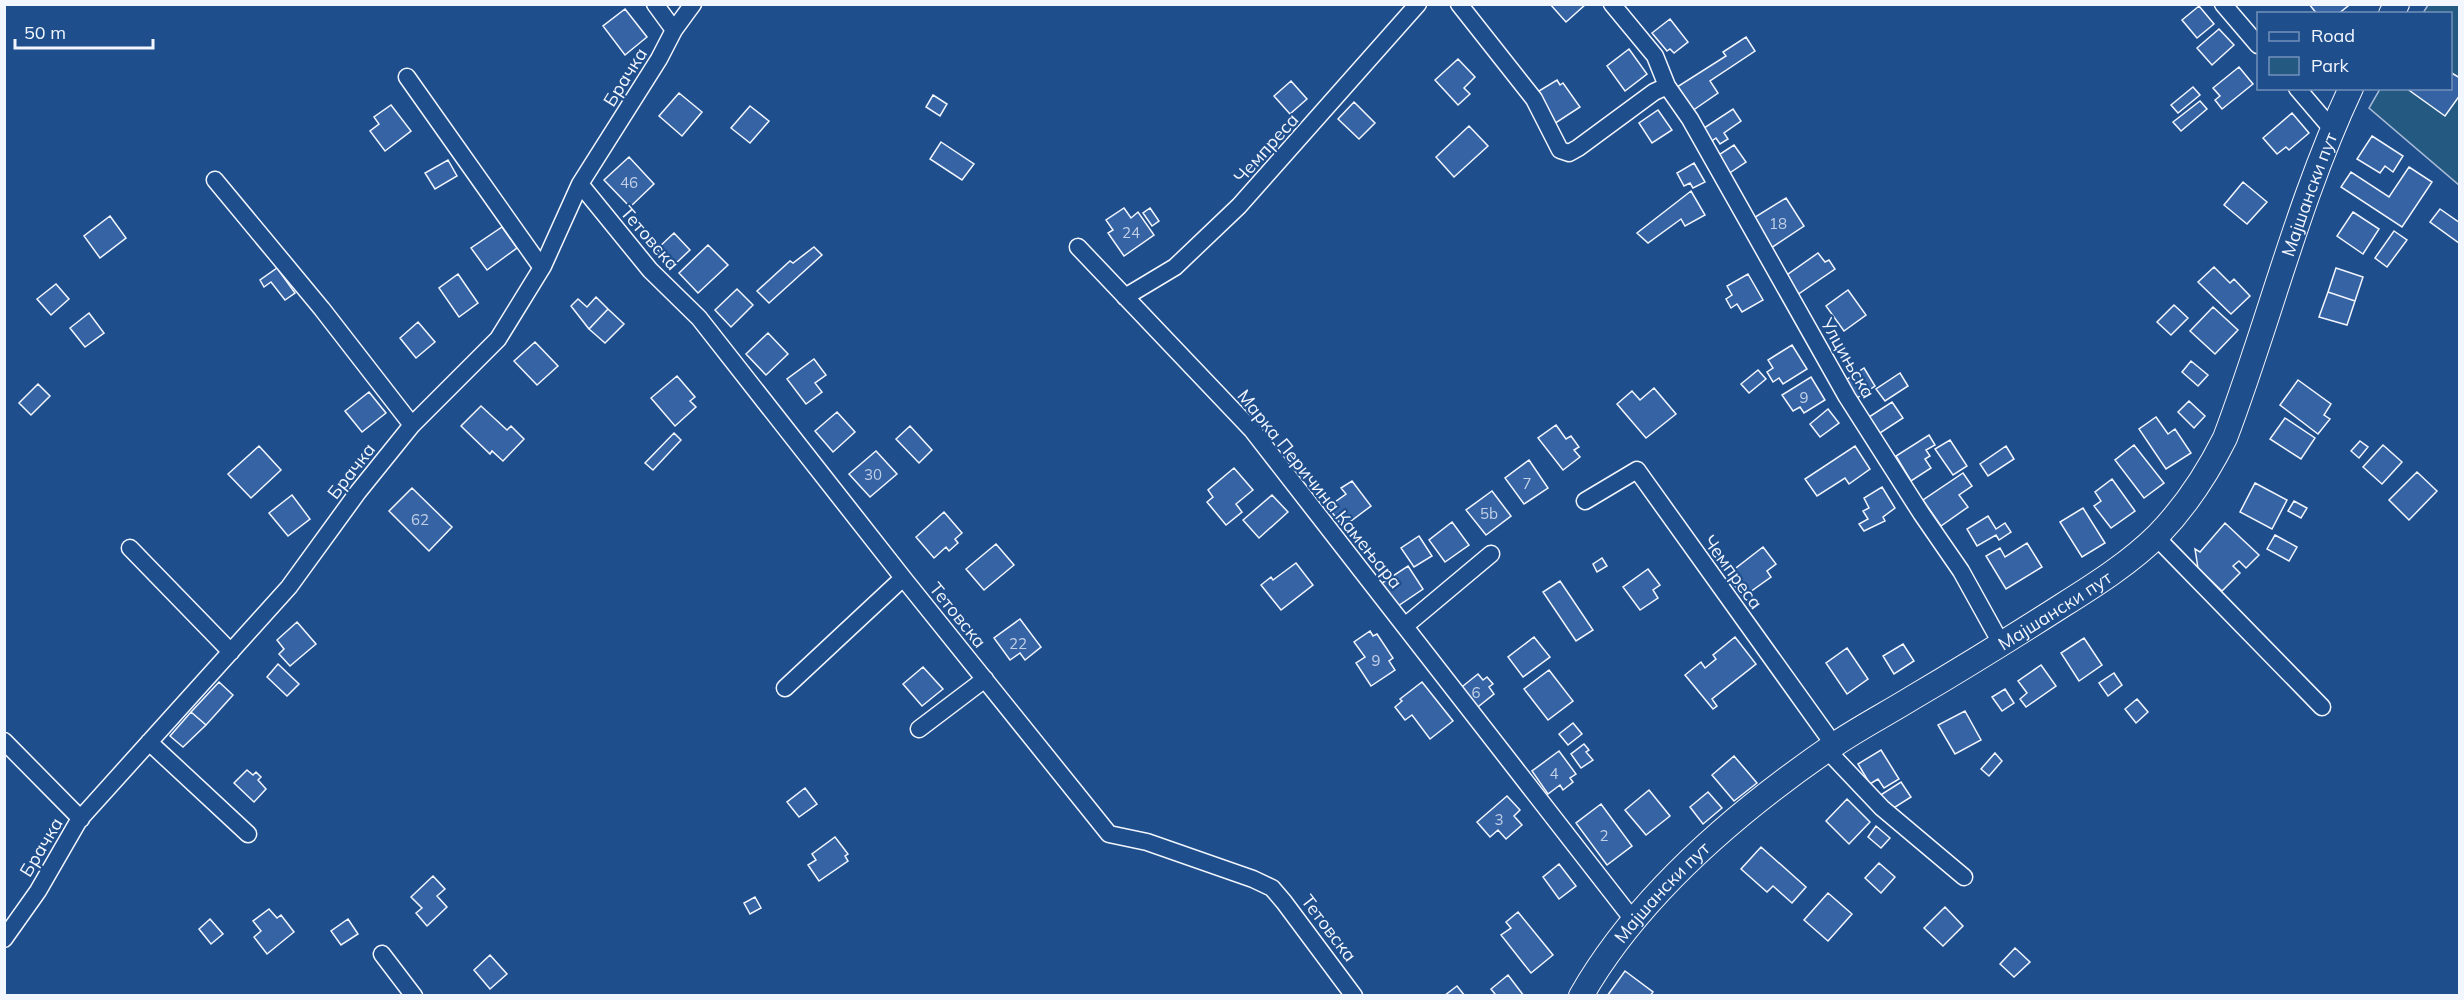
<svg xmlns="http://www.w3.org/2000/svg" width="2464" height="1000" font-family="Mulish,sans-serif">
	<rect width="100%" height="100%" fill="#1f4e8c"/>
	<path fill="#245a82" stroke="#a8bbd7" stroke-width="1.5" d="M2428,5H2459V185L2369,108L2380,89L2450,88V14L2423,13Z"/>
	<path fill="#3563a3" stroke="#f2f6ff" stroke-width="1.5" d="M1550,4H1586L1566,22Z
		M2309,4H2347L2348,6L2338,14H2317Z
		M2199,6L2214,24L2197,38L2182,20Z
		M625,9L647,37L625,55L603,26Z
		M1670,19L1688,42L1674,53L1670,49L1667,51L1652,33Z
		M2219,29L2234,45L2212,65L2197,48Z
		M1746,37L1755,51L1710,81L1718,93L1692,111L1677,87L1726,56L1723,52Z
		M1629,49L1647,74L1625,91L1607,66Z
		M1458,59L1475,77L1464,88L1470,94L1458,105L1435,80Z
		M2239,67L2253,84L2222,109L2215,100L2220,96L2213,88Z
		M2450,72L2460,78V95L2445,116L2406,88H2450Z
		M1557,80L1560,85L1563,83L1580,107L1554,124L1534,94Z
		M1291,81L1307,99L1290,114L1274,96Z
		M2193,87L2200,95L2178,113L2171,105Z
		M679,93L702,112L682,136L659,116Z
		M933,95L947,104L940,116L926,107Z
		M2200,101L2207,109L2181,131L2173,122Z
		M1354,102L1375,123L1359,139L1338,119Z
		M391,105L411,131L385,151L370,131L379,124L374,117Z
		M750,106L769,121L750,143L731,128Z
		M1733,109L1741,121L1724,133L1728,139L1720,144L1716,138L1709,143L1701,130Z
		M1658,110L1672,130L1652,143L1639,123Z
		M2292,113L2309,133L2289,150L2286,147L2277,154L2263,138Z
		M1469,126L1488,146L1454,177L1436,157Z
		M2372,136L2403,156L2393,172L2385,166L2380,173L2357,159Z
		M941,142L974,164L962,180L930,159Z
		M1734,145L1746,162L1725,176L1714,158Z
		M629,157L654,184L630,207L604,180Z
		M448,160L457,176L435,189L425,173Z
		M1694,163L1705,182L1693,188L1690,183L1684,186L1677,173Z
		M2409,167L2432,182L2402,227L2341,187L2351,172L2389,197Z
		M2243,182L2267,202L2247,224L2224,205Z
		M1691,191L1705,215L1685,226L1681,219L1648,243L1637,233Z
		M1786,198L1804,226L1771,248L1752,219Z
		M1124,208L1131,218L1138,212L1154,235L1124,256L1108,233L1113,230L1106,220Z
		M1150,208L1159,221L1152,226L1143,213Z
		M2440,209L2460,223L2459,243L2430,222Z
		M2353,212L2379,229L2363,254L2337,236Z
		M110,216L126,238L100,258L84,236Z
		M502,227L517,248L487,270L471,248Z
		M2394,231L2407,240L2387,267L2375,258Z
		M674,233L690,250L673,266L657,249Z
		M708,245L728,265L698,293L679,273Z
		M814,247L822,255L769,303L757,291L790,261L793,263Z
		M1818,253L1825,262L1829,260L1835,269L1797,295L1784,277Z
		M2214,267L2230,283L2234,279L2250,296L2231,314L2198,282Z
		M277,268L295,293L285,300L271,282L264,287L260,280Z
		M2336,268L2363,277L2355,301L2328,292Z
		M458,274L478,303L459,317L439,288Z
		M1748,274L1763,300L1742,312L1737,304L1731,308L1726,299L1732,295L1727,286Z
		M56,284L69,299L51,315L37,299Z
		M737,289L753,305L731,327L715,310Z
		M1848,290L1866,315L1844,331L1826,306Z
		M2328,292L2355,301L2347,325L2319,317Z
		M596,297L608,309L589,329L571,306L578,299L587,307Z
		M2174,305L2188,318L2171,335L2157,322Z
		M2213,307L2238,330L2215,354L2190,331Z
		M608,309L624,324L605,343L589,329Z
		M89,313L104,333L85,347L70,328Z
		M418,322L435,342L416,358L400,338Z
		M768,333L788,354L766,375L746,354Z
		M535,342L558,366L537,385L514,361Z
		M1792,345L1807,369L1783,384L1779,378L1773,382L1767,372L1773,368L1768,360Z
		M814,359L826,375L815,383L822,392L806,404L787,379Z
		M2191,361L2208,375L2198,386L2182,372Z
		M1864,368L1875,386L1854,400L1843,382Z
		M1758,370L1766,379L1749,393L1741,384Z
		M1900,373L1908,386L1885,401L1876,389Z
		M677,376L695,397L690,401L696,407L675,426L651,398Z
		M1811,377L1825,400L1804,413L1800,407L1793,411L1782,395Z
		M2298,380L2331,404L2324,415L2330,419L2318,434L2280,405Z
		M38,384L50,396L31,415L19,403Z
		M1654,388L1676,414L1646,438L1617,404L1632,391L1640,400Z
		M369,392L386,413L362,432L345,411Z
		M2189,401L2205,416L2194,428L2178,412Z
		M1892,402L1903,418L1880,433L1869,417Z
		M481,406L507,430L511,426L524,439L503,461L492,451L490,454L461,426Z
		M1828,409L1839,423L1820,437L1810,424Z
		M837,412L855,432L833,452L815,431Z
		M2156,417L2168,434L2175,429L2191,453L2166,469L2139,429Z
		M2285,418L2315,438L2301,459L2270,439Z
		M1556,425L1566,439L1571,436L1579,447L1574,450L1580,457L1563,470L1538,438Z
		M910,426L932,450L919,463L896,439Z
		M674,433L681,440L653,470L645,463Z
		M1929,435L1935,445L1926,450L1930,456L1925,459L1931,468L1911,481L1896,456Z
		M1950,440L1967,466L1953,475L1935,449Z
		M2360,441L2368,447L2359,458L2351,451Z
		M2134,445L2164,483L2144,498L2115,460Z
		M2383,445L2402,462L2382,484L2363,467Z
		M259,446L281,470L251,498L228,474Z
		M1855,446L1870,469L1849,484L1845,478L1817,496L1805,479Z
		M2006,446L2014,459L1988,476L1980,464Z
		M876,451L897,474L870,497L849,474Z
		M1529,460L1548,488L1524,504L1505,478Z
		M1234,468L1253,490L1236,504L1242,512L1226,525L1207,502L1213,497L1208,490Z
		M2417,472L2437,491L2409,520L2389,500Z
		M1963,473L1972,486L1959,495L1968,507L1941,526L1923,500Z
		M2112,479L2135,511L2111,528L2094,506L2101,501L2095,492Z
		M1352,481L1371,506L1343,527L1328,507L1346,494L1341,488Z
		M2255,483L2287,500L2272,529L2240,512Z
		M1882,487L1895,508L1883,517L1885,521L1864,531L1859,524L1868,519L1863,511L1869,508L1864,498Z
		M412,488L452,527L429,551L389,511Z
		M1492,491L1511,516L1486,535L1466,510Z
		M292,495L310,519L288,536L269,513Z
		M1272,495L1288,512L1259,538L1243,520Z
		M2294,501L2307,508L2301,518L2288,511Z
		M2083,508L2105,543L2082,557L2060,522Z
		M944,512L962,533L955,539L958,543L949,551L946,547L934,558L916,537Z
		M1988,516L1996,529L2005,523L2011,532L1999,540L1996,535L1977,546L1967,529Z
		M1452,522L1469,545L1445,562L1429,540Z
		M2225,523L2259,555L2246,568L2239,561L2233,566L2240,573L2222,591L2198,568L2195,549L2200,552Z
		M2275,535L2297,547L2289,561L2267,549Z
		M1419,536L1432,556L1414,567L1401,548Z
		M2027,543L2042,567L2006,589L1986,556L2000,548L2005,557Z
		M996,544L1014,565L984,590L966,569Z
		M1763,547L1776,564L1767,571L1771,577L1743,597L1727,575Z
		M1602,558L1607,566L1597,572L1593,564Z
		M1296,563L1313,585L1281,610L1261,585L1271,577L1273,580Z
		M1408,566L1423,589L1395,608L1379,585Z
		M1648,569L1660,585L1653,590L1658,598L1640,610L1623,587Z
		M1560,581L1593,630L1576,641L1543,592Z
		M1020,619L1041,647L1025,660L1020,653L1010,660L994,638Z
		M297,622L316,644L290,666L279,654L284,649L277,640Z
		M1370,631L1373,636L1377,634L1393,658L1389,661L1395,670L1371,686L1356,663L1365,657L1354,642Z
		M1534,637L1550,657L1523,677L1508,657Z
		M1735,637L1756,664L1712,699L1717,706L1713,709L1685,675L1701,662L1705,668L1716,659L1713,655Z
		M2084,638L2102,665L2079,681L2061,653Z
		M1903,644L1914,661L1894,674L1883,656Z
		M1847,648L1868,679L1847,694L1826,663Z
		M278,664L299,684L287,696L267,677Z
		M2041,665L2056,686L2026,707L2020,699L2027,693L2018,681Z
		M923,667L943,689L922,706L903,684Z
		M1549,670L1573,701L1548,720L1524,689Z
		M2114,673L2122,685L2108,696L2099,683Z
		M1478,674L1483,680L1487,677L1493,684L1489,687L1494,694L1474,710L1458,690Z
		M219,682L233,695L206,725L191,712Z
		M1422,682L1453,721L1430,739L1412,715L1405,720L1395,707L1402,701L1400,699Z
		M2005,689L2014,703L2002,711L1992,697Z
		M2137,699L2148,712L2136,723L2125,709Z
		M1965,711L1981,740L1955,754L1938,725Z
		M191,712L206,725L183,747L170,736Z
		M1573,723L1582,734L1568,745L1559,734Z
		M1584,744L1589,750L1586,752L1593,760L1581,768L1571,754Z
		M1881,750L1899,779L1884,788L1878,779L1870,784L1858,764Z
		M1559,751L1576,774L1570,778L1573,782L1563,790L1560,785L1548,794L1532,771Z
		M1995,753L2002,761L1989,776L1981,769Z
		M1734,756L1757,783L1734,801L1712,775Z
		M247,770L253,775L256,772L261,777L258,780L266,789L254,802L234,783Z
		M1901,782L1911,797L1889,811L1879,796Z
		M805,788L817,804L799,817L787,802Z
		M1649,790L1670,816L1646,835L1625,810Z
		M1708,792L1722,808L1703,824L1690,807Z
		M1507,796L1520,810L1514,816L1522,825L1506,839L1498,830L1490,837L1477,822Z
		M1847,799L1870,822L1849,844L1826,821Z
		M1601,804L1632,846L1607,865L1576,823Z
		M1876,826L1890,838L1881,848L1868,837Z
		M835,837L848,854L845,856L848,861L819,881L808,865L816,860L812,854Z
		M1761,847L1806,887L1792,903L1773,886L1767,892L1741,869Z
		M1879,863L1895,877L1881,893L1865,878Z
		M1559,864L1576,886L1559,899L1543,877Z
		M433,876L445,889L437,896L447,907L427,926L416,913L422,908L411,897Z
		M1828,893L1852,914L1828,941L1804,920Z
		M755,897L761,908L750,914L744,903Z
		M1945,907L1963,926L1943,946L1924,928Z
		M269,909L277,918L281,915L294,932L267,954L254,937L261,931L253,921Z
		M1518,912L1553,955L1531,973L1501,935L1511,928L1506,922Z
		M210,919L223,934L211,944L199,929Z
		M348,919L358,934L341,945L331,931Z
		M2015,948L2030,962L2014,977L2000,964Z
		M490,955L507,974L490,989L474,970Z
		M1625,971L1653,992L1650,996H1607Z
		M1508,975L1524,996H1493L1495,994L1491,989Z
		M1457,986L1465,996H1444Z"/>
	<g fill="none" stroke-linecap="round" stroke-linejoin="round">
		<defs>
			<path id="street" d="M655,4L674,30
				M1459,4L1534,99L1560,150L1569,153L1578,148L1654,92L1667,86L1690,119L1847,397L1921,513L1961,571L2002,645
				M1612,4L1655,56L1667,86
				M2223,4L2258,45
				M407,77L542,268
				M2297,88L2332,129
				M215,180L322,309L412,425
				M580,184L650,270L699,318L904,579L1109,834L1147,842L1253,879L1272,888L1284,902L1354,996
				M1078,247L1252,430L1634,921
				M1125,297L1175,267L1239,206L1418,4
				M1585,501L1637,470L1834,745
				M2156,537L2322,707
				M130,548L231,652
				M1405,626L1491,554
				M785,688L903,578
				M919,729L985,679
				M4,741L81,819
				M149,742L248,834
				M1827,750L1882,808L1964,877
				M4,939L38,891L79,820L289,587L358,492L412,425L498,339L543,266L580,184L659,59L674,30L693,4
				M382,954L414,996"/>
			<g id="secondary">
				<path d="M2391,14L2397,4"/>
				<path id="s1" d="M1581,996C1639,894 1739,810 1834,745C1859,728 1886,714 1912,698C1963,668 2013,637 2063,605C2095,585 2131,562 2158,535C2186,506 2207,474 2225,438C2269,322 2298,201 2351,88"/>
			</g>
		</defs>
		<use href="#street" stroke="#f2f6ff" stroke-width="19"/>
		<use href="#secondary" stroke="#f2f6ff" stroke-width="26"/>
		<use href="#street" stroke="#1f4e8c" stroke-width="16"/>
		<use href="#secondary" stroke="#1f4e8c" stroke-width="24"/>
	</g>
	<g text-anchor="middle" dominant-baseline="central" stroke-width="4.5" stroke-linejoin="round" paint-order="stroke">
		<g font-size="15" fill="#c3d1e8">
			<text x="629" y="182">46</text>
			<text x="1778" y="223">18</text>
			<text x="1131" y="232">24</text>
			<text x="1804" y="397">9</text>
			<text x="873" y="474">30</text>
			<text x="1527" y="483">7</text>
			<text x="1489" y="513">5b</text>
			<text x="420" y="519">62</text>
			<text x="1018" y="643">22</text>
			<text x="1376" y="660">9</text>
			<text x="1476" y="692">6</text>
			<text x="1554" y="773">4</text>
			<text x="1499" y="819">3</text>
			<text x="1604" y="835">2</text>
		</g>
		<g font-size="18" fill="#f2f6ff" stroke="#1f4e8c">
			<text transform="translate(625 77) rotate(-58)">Брачка</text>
			<text transform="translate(1266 148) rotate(-48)">Чемпреса</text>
			<text stroke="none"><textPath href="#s1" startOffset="1122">Мајшански пут</textPath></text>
			<text transform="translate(650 238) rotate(49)">Тетовска</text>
			<text transform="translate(1848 358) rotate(60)">Улцињска</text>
			<text transform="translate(351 471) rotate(-52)">Брачка</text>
			<text transform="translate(1320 489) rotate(51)">Марка Перичина Камењара</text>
			<text transform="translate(1733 572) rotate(54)">Чемпреса</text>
			<text stroke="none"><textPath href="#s1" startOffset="618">Мајшански пут</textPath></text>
			<text transform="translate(958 615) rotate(51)">Тетовска</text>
			<text transform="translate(41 847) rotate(-59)">Брачка</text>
			<text stroke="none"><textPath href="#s1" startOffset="132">Мајшански пут</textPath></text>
			<text transform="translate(1329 928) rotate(53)">Тетовска</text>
		</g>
	</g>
	<rect width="2464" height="1000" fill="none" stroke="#f2f6ff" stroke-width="12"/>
	<rect x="2257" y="12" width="195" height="78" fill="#1f4e8c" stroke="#7391ba" stroke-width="1.5"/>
	<rect x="2269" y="32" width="30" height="9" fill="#1f4e8c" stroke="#7391ba" stroke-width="1.5"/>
	<text x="2311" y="42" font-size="18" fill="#f2f6ff">Road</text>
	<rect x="2269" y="57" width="30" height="18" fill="#245a82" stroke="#7391ba" stroke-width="1.5"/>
	<text x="2311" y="72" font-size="18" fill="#f2f6ff">Park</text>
	<path d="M15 39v9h138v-9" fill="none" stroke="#f2f6ff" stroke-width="3"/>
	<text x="24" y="39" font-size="18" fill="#f2f6ff" stroke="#1f4e8c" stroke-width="4.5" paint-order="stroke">50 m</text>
</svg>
